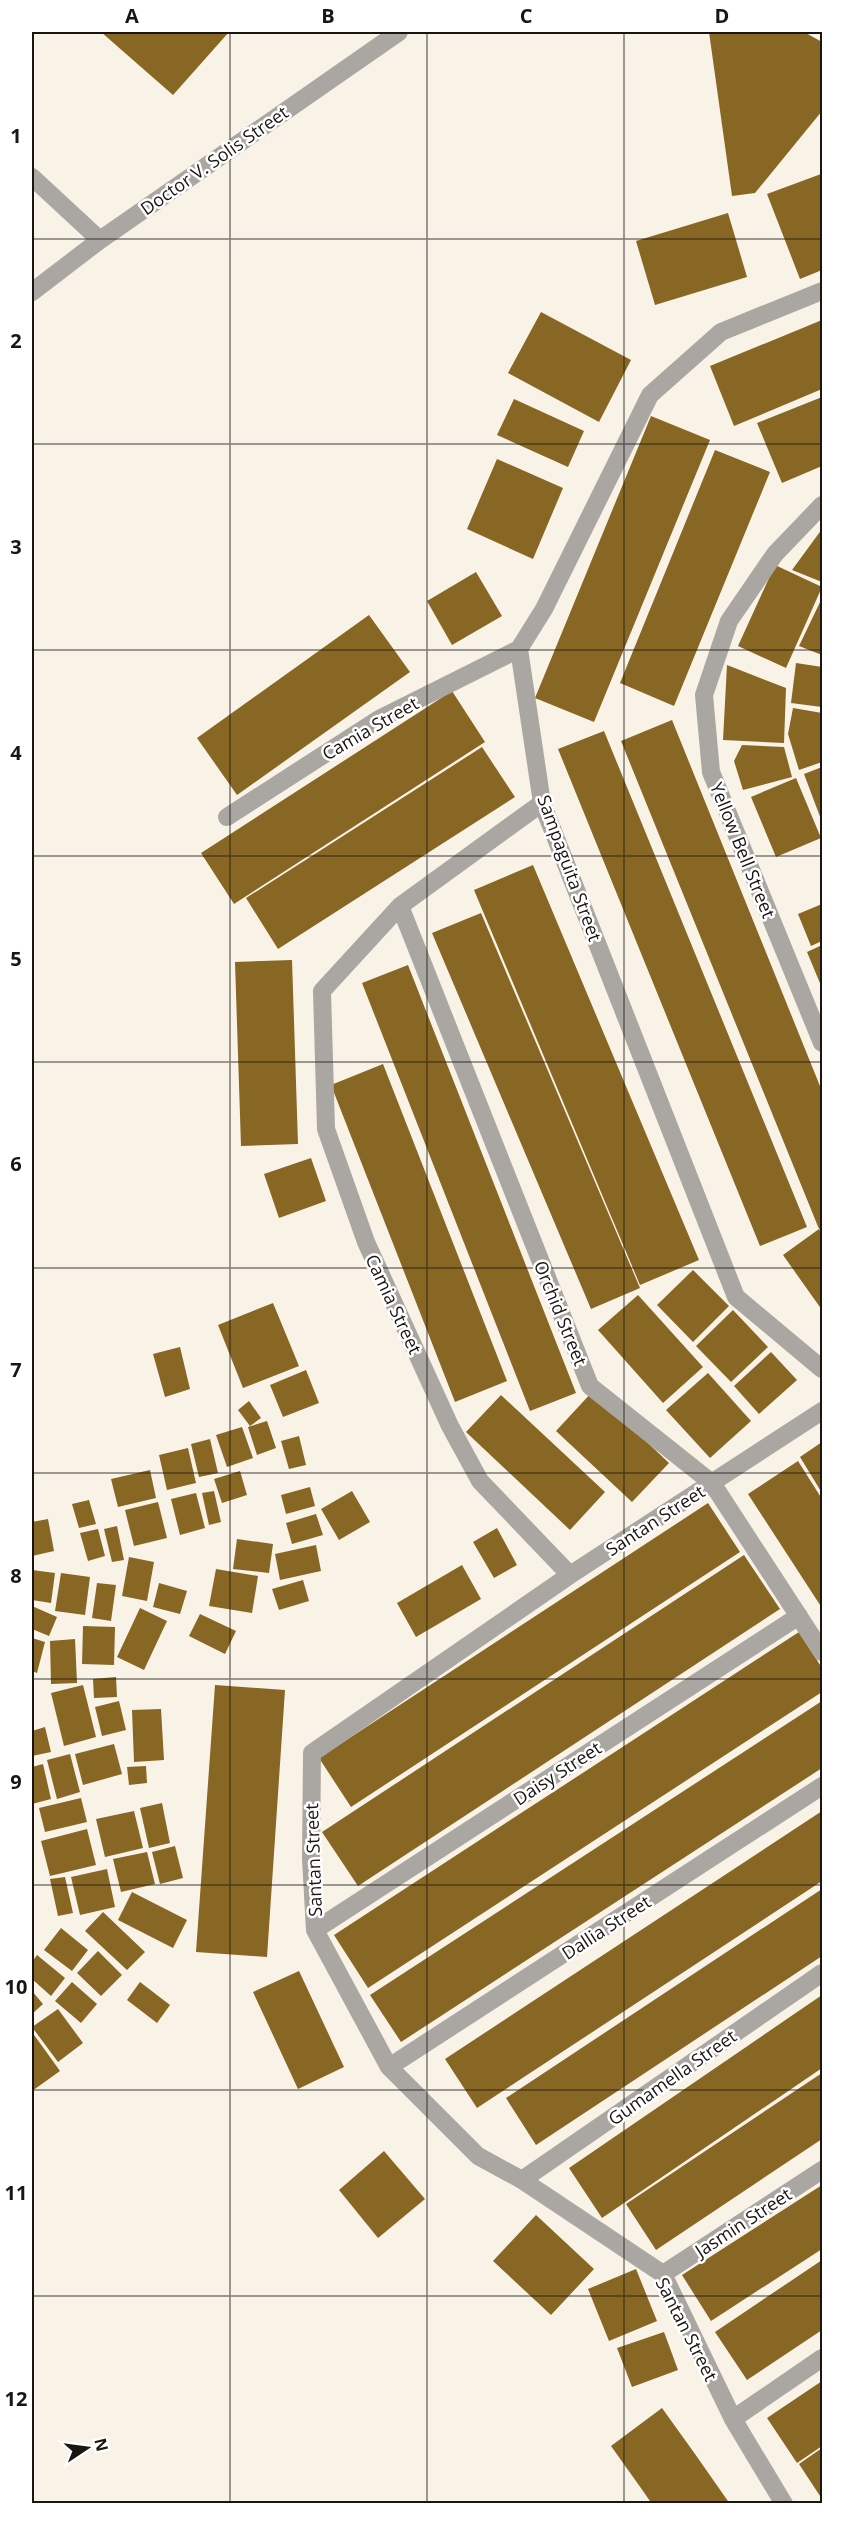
<svg xmlns="http://www.w3.org/2000/svg" width="854" height="2535" font-family="'Open Sans',sans-serif">
	<rect width="100%" height="100%" fill="#f9f2e6"/>
	<path fill="#886624" d="M101,32H229L173,95Z
		M709,32H804L822,42V111L755,193L732,196Z
		M821,174L822,270L800,279L767,194Z
		M728,213L747,277L655,305L636,241Z
		M541,312L631,360L599,422L508,373Z
		M822,320V389L734,426L710,366Z
		M822,397V466L782,483L757,423Z
		M514,399L584,431L568,467L497,435Z
		M651,416L710,440L594,722L535,698Z
		M715,450L770,472L674,706L620,683Z
		M497,459L563,488L533,559L467,529Z
		M822,529V582L792,570Z
		M775,565L822,587L786,668L738,646Z
		M476,572L502,616L452,645L427,601Z
		M822,598V655L799,646Z
		M369,615L410,672L237,795L197,738Z
		M796,663L822,667V707L791,703Z
		M727,665L786,688L784,743L723,740Z
		M452,691L485,742L234,904L201,853Z
		M793,708L822,713V762L799,770L788,734Z
		M672,720L822,1091V1228L819,1229L621,741Z
		M604,731L807,1227L760,1246L558,749Z
		M742,745L784,747L792,777L743,790L734,761Z
		M482,747L515,797L278,949L246,898Z
		M822,767V822L804,774Z
		M796,778L821,838L776,857L751,797Z
		M533,865L699,1260L640,1285L474,890Z
		M822,904V941L811,946L798,914Z
		M481,913L640,1288L591,1309L432,933Z
		M822,945V988L807,952Z
		M292,960L298,1144L241,1146L235,962Z
		M408,965L576,1393L530,1411L362,983Z
		M383,1064L507,1381L455,1402L331,1085Z
		M311,1158L326,1201L279,1218L264,1174Z
		M819,1229L822,1234V1310L783,1255Z
		M693,1270L729,1306L693,1342L657,1305Z
		M638,1295L703,1367L663,1403L598,1330Z
		M273,1303L299,1366L243,1388L218,1325Z
		M733,1310L768,1347L731,1382L696,1346Z
		M180,1347L190,1389L165,1397L153,1354Z
		M771,1352L797,1380L759,1414L734,1386Z
		M306,1370L319,1403L283,1417L270,1385Z
		M708,1373L751,1421L710,1458L666,1410Z
		M593,1391L669,1463L632,1502L556,1431Z
		M501,1395L605,1492L570,1530L466,1432Z
		M249,1401L261,1418L250,1426L238,1410Z
		M267,1421L276,1448L257,1455L248,1427Z
		M242,1427L253,1458L227,1467L216,1435Z
		M299,1436L306,1465L289,1469L281,1441Z
		M210,1439L218,1473L199,1477L191,1444Z
		M822,1442V1493L800,1457Z
		M188,1448L196,1483L167,1490L159,1455Z
		M798,1461L822,1499V1608L748,1494Z
		M150,1470L156,1498L118,1507L111,1479Z
		M240,1471L247,1495L222,1503L214,1479Z
		M310,1487L315,1506L286,1514L281,1495Z
		M214,1491L221,1522L209,1525L202,1493Z
		M352,1491L370,1522L339,1540L321,1509Z
		M196,1493L205,1528L180,1535L171,1499Z
		M89,1500L96,1524L79,1528L72,1504Z
		M158,1502L167,1538L134,1546L125,1510Z
		M708,1503L740,1552L351,1807L319,1758Z
		M316,1514L323,1535L292,1544L286,1523Z
		M48,1519L54,1551L32,1556V1522Z
		M117,1526L124,1560L112,1562L104,1529Z
		M497,1528L517,1565L494,1578L473,1542Z
		M98,1529L105,1556L88,1561L80,1533Z
		M237,1539L273,1544L269,1573L233,1569Z
		M316,1545L321,1571L280,1580L275,1554Z
		M744,1555L780,1609L358,1886L322,1832Z
		M129,1557L154,1562L147,1601L122,1596Z
		M462,1565L481,1599L416,1637L397,1603Z
		M216,1569L258,1576L252,1613L209,1606Z
		M32,1570L55,1573L51,1603L32,1600Z
		M61,1573L90,1577L85,1615L55,1611Z
		M303,1580L309,1601L279,1610L272,1589Z
		M97,1583L116,1585L111,1621L92,1618Z
		M159,1583L187,1591L180,1614L153,1607Z
		M32,1606L57,1617L49,1636L32,1629Z
		M140,1608L167,1621L144,1670L117,1657Z
		M200,1614L236,1631L225,1654L189,1636Z
		M83,1626L115,1627L114,1665L82,1664Z
		M799,1632L822,1668V1692L368,1988L334,1935Z
		M32,1638L45,1642L37,1673L32,1671Z
		M75,1639L77,1683L51,1684L50,1641Z
		M116,1677L117,1697L94,1698L93,1679Z
		M83,1685L96,1737L64,1746L51,1693Z
		M215,1685L285,1690L267,1957L196,1952Z
		M119,1701L126,1730L102,1736L95,1707Z
		M822,1701V1768L401,2042L370,1995Z
		M161,1709L164,1760L134,1762L132,1710Z
		M45,1727L51,1752L32,1756V1731Z
		M114,1744L122,1774L83,1785L75,1754Z
		M70,1754L80,1792L57,1799L47,1760Z
		M43,1764L51,1799L32,1804V1767Z
		M146,1766L147,1783L129,1785L127,1767Z
		M81,1798L87,1822L45,1832L39,1808Z
		M162,1803L170,1843L149,1848L140,1808Z
		M134,1811L143,1848L105,1857L96,1819Z
		M822,1811V1881L477,2108L445,2059Z
		M87,1829L96,1865L50,1876L41,1841Z
		M175,1846L183,1878L160,1884L152,1852Z
		M147,1852L155,1884L121,1892L113,1859Z
		M107,1869L115,1907L80,1915L71,1877Z
		M65,1877L73,1913L58,1916L50,1879Z
		M822,1889V1956L536,2145L506,2098Z
		M132,1892L187,1920L173,1948L118,1920Z
		M103,1912L145,1952L127,1970L85,1931Z
		M61,1928L88,1950L72,1971L44,1950Z
		M98,1951L122,1975L101,1996L77,1973Z
		M37,1955L65,1978L51,1996L32,1979V1962Z
		M299,1971L344,2067L298,2089L253,1992Z
		M72,1982L97,2004L81,2023L55,2001Z
		M140,1982L170,2005L157,2023L127,2000Z
		M32,1991L43,2004L32,2014Z
		M822,1995V2068L602,2218L569,2168Z
		M58,2009L83,2043L58,2062L32,2027Z
		M32,2032L60,2071L32,2091Z
		M822,2073V2139L656,2250L626,2204Z
		M384,2151L425,2199L378,2238L339,2190Z
		M822,2185V2249L711,2321L682,2275Z
		M536,2215L594,2269L551,2315L493,2261Z
		M822,2260V2330L747,2380L715,2332Z
		M636,2269L657,2321L609,2341L588,2289Z
		M664,2332L678,2370L632,2387L617,2348Z
		M822,2381V2446L797,2463L767,2418Z
		M662,2408L695,2454L730,2504H652L643,2491L611,2446Z
		M822,2448V2499L799,2464Z"/>
	<g fill="none" stroke-linecap="round" stroke-linejoin="round">
		<path stroke="#aaa7a2" stroke-width="18" d="M32,177L100,240
			M822,291L721,332L650,395L544,609L519,649L542,803L736,1297L822,1369
			M32,292L100,240L399,32
			M822,505L775,554L729,621L704,695L711,772L822,1043
			M542,803L400,906L322,991L326,1129L366,1242L450,1426L480,1481L570,1575
			M227,817L379,719L519,649
			M400,906L590,1386L712,1483L822,1652
			M315,1930L799,1616
			M389,2067L822,1786
			M522,2180L822,1973
			M663,2274L822,2170
			M733,2419L822,2358
			M784,2504L733,2419L663,2274L522,2180L478,2156L389,2067L315,1930L311,1859L312,1753L570,1575L822,1411"/>
	</g>
	<path fill="none" stroke="#191612" stroke-width="1.5" stroke-opacity="0.55" d="M230,32V2504M427,32V2504M624,32V2504M32,239H822M32,444H822M32,650H822M32,856H822M32,1062H822M32,1268H822M32,1473H822M32,1679H822M32,1885H822M32,2090H822M32,2296H822"/>
	<g text-anchor="middle" dominant-baseline="central" stroke-width="5" stroke-linejoin="round" paint-order="stroke">
		<g font-size="18" fill="#191612" stroke="#fff">
			<text transform="translate(214 160) rotate(-35)">Doctor V. Solis Street</text>
			<text transform="translate(370 728) rotate(-30)">Camia Street</text>
			<text transform="translate(743 850) rotate(68)">Yellow Bell Street</text>
			<text transform="translate(570 868) rotate(70)">Sampaguita Street</text>
			<text transform="translate(394 1304) rotate(65)">Camia Street</text>
			<text transform="translate(561 1313) rotate(68)">Orchid Street</text>
			<text transform="translate(655 1520) rotate(-33)">Santan Street</text>
			<text transform="translate(557 1773) rotate(-33)">Daisy Street</text>
			<text transform="translate(313 1860) rotate(-92)">Santan Street</text>
			<text transform="translate(606 1927) rotate(-33)">Dallia Street</text>
			<text transform="translate(672 2077) rotate(-35)">Gumamella Street</text>
			<text transform="translate(743 2222) rotate(-33)">Jasmin Street</text>
			<text transform="translate(687 2329) rotate(63)">Santan Street</text>
		</g>
	</g>
	<rect width="854" height="2535" fill="none" stroke="#ffffff" stroke-width="66"/>
	<g transform="translate(87 2448) rotate(77)" stroke="#ffffff" stroke-width="4.5" paint-order="stroke">
	<path d="M0-4.5L10 22L0 15L-10 22Z" fill="#191612"/>
	<text y="-9" font-size="16" font-weight="bold" text-anchor="middle" fill="#191612">N</text>
	</g>
	<rect x="33" y="33" width="788" height="2469" fill="none" stroke="#191612" stroke-width="2"/>
	<g font-size="20" text-anchor="middle" font-weight="bold" fill="#191612">
		<text x="132" y="23">A</text>
		<text x="328" y="23">B</text>
		<text x="526" y="23">C</text>
		<text x="722" y="23">D</text>
		<text x="16" y="143">1</text>
		<text x="16" y="348">2</text>
		<text x="16" y="554">3</text>
		<text x="16" y="760">4</text>
		<text x="16" y="966">5</text>
		<text x="16" y="1171">6</text>
		<text x="16" y="1377">7</text>
		<text x="16" y="1583">8</text>
		<text x="16" y="1789">9</text>
		<text x="16" y="1994">10</text>
		<text x="16" y="2200">11</text>
		<text x="16" y="2406">12</text>
	</g>
</svg>
